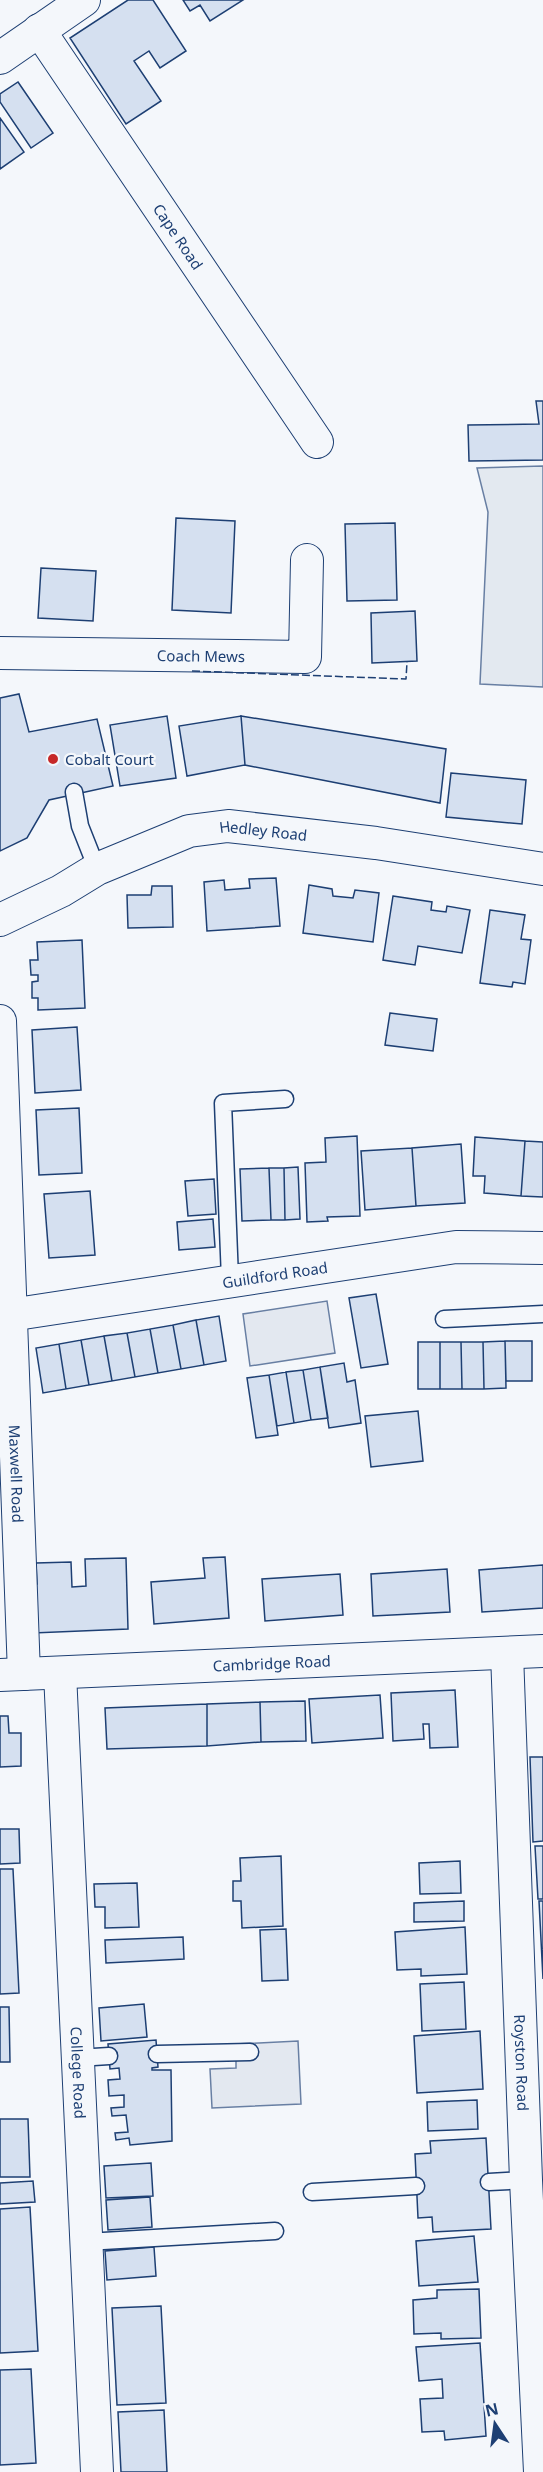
<svg xmlns="http://www.w3.org/2000/svg" width="543" height="2472" font-family="'Noto Sans',sans-serif">
	<rect width="100%" height="100%" fill="#f4f7fb"/>
	<path fill="#e3e9f0" stroke="#687fa3" stroke-width="1.5" d="M543,466V687L480,684L488,512L477,468Z"/>
	<path fill="#e3e8f0" stroke="#687fa3" stroke-width="1.5" d="M327,1301L335,1353L250,1366L243,1314Z
		M298,2041L301,2104L212,2108L210,2069L236,2068V2044Z"/>
	<path fill="#d5e0f0" stroke="#1d3f73" stroke-width="1.5" d="M128,0H153L186,51L160,68L149,51L134,61L161,101L126,124L70,38Z
		M183,0H243L210,21L200,5L190,11Z
		M18,82L53,133L31,148L0,102V94Z
		M0,118L24,152L0,169Z
		M536,401H543V460L469,461L468,425L539,424Z
		M176,518L235,521L231,613L172,610Z
		M395,523L397,600L347,601L345,524Z
		M41,568L96,571L93,621L38,618Z
		M415,611L417,661L372,663L371,613Z
		M19,694L29,732L97,719L113,786L49,800L27,838L0,851V698Z
		M167,716L176,778L120,786L110,725Z
		M241,716L446,749L440,803L245,765Z
		M241,716L245,765L187,776L179,726Z
		M451,773L526,780L522,824L446,817Z
		M276,878L280,926L207,931L204,882L224,880L225,890L250,888L249,879Z
		M309,885L332,889L333,896L353,898L355,890L379,893L373,942L303,933Z
		M152,886H172L173,927L128,928L127,895H151Z
		M393,896L432,902L431,910L446,912L447,906L470,910L462,953L418,946L415,965L383,960Z
		M490,910L525,915L521,939L531,940L525,984L513,982L512,987L480,983Z
		M82,940L85,1008L38,1010V998H32V982L38,981V975H31L30,960H38L37,942Z
		M390,1013L437,1019L433,1051L385,1045Z
		M77,1027L81,1090L35,1093L32,1030Z
		M79,1108L82,1173L39,1175L36,1110Z
		M357,1136L360,1216L327,1217L328,1221L307,1222L305,1163L326,1162L325,1138Z
		M475,1137L525,1141L521,1196L484,1193L485,1176H473Z
		M525,1141L543,1142V1197L521,1196Z
		M461,1144L465,1203L416,1206L412,1148Z
		M412,1148L416,1206L365,1210L361,1151Z
		M298,1167L300,1219L285,1220L284,1168Z
		M269,1168H284L285,1220H271Z
		M269,1168L271,1220L242,1221L240,1169Z
		M214,1179L216,1214L188,1216L185,1181Z
		M90,1191L95,1255L49,1258L44,1194Z
		M213,1219L215,1247L179,1250L177,1222Z
		M376,1294L388,1364L361,1368L349,1298Z
		M219,1316L226,1361L204,1365L196,1320Z
		M196,1320L204,1365L181,1369L173,1325Z
		M173,1325L181,1369L158,1373L150,1329Z
		M150,1329L158,1373L135,1377L127,1333Z
		M127,1333L135,1377L112,1381L104,1336Z
		M104,1336L112,1381L89,1385L81,1340Z
		M81,1340L89,1385L66,1389L59,1344Z
		M505,1341H532V1381H506Z
		M505,1341L506,1388L484,1389L483,1342Z
		M418,1342H440V1389H418Z
		M440,1342H461L462,1389H440Z
		M461,1342H483L484,1389H462Z
		M59,1344L66,1389L43,1393L36,1348Z
		M344,1363L347,1382L355,1380L361,1423L329,1428L320,1367Z
		M320,1367L328,1418L311,1420L303,1370Z
		M303,1370L311,1420L294,1423L286,1372Z
		M286,1372L294,1423L277,1426L269,1375Z
		M269,1375L278,1435L256,1438L247,1378Z
		M418,1411L423,1461L371,1467L365,1416Z
		M225,1557L229,1618L154,1624L151,1582L205,1578L203,1558Z
		M126,1558L128,1629L33,1633L32,1584H37L36,1563L71,1562L72,1587L86,1586L85,1559Z
		M543,1565V1608L482,1612L479,1570Z
		M447,1569L450,1612L373,1616L371,1574Z
		M340,1574L343,1615L265,1621L262,1579Z
		M455,1690L458,1747L430,1748L429,1724H423L424,1739L393,1741L391,1693Z
		M380,1695L383,1738L312,1743L309,1699Z
		M305,1701L306,1741L261,1742L260,1702Z
		M260,1702L261,1742L207,1746V1704Z
		M207,1704V1746L107,1749L105,1708Z
		M0,1716H8L9,1733H21V1766L0,1767Z
		M530,1757H543V1841L533,1842Z
		M0,1829H19L20,1863L0,1864Z
		M535,1846H543V1899H538Z
		M281,1856L283,1926L242,1928L241,1901H233V1881H241L240,1858Z
		M460,1861L461,1893L420,1894L419,1863Z
		M0,1869H13L19,1993L0,1994Z
		M137,1883L139,1927L105,1928V1907H95L94,1884Z
		M464,1901V1921L414,1922V1903Z
		M539,1901H543V1979Z
		M465,1927L467,1974L421,1976V1969L397,1970L395,1932Z
		M286,1929L288,1980L262,1981L260,1930Z
		M183,1937L184,1959L106,1963L105,1940Z
		M464,1982L466,2029L422,2031L420,1984Z
		M144,2004L147,2037L101,2041L99,2008Z
		M0,2007H9L10,2062H0Z
		M480,2031L483,2089L417,2093L414,2036Z
		M156,2040L158,2067L152,2068V2070H171L172,2141L130,2145L129,2138L116,2140L115,2133L128,2132L126,2115L112,2116L111,2108L124,2107V2095L109,2096L108,2080L120,2079L119,2068L110,2069L108,2044Z
		M477,2100L478,2129L428,2131L427,2102Z
		M0,2119H28L30,2177H0Z
		M486,2138L491,2229L433,2232L432,2217L418,2218L415,2154L431,2153L430,2141Z
		M151,2163L153,2196L106,2198L104,2166Z
		M33,2181L35,2202L0,2204V2183Z
		M150,2197L152,2227L108,2230L106,2200Z
		M30,2207L38,2351L0,2353V2209Z
		M474,2236L478,2282L419,2286L416,2241Z
		M154,2247L156,2276L107,2280L105,2251Z
		M479,2289L481,2338L441,2339V2333L414,2334L413,2300L437,2298V2290Z
		M161,2306L166,2403L117,2405L112,2308Z
		M480,2343L486,2436L445,2440L444,2431L422,2432L420,2399L443,2398L442,2379L419,2381L416,2347Z
		M31,2369L36,2463L0,2465V2370Z
		M164,2410L167,2472H121L118,2412Z"/>
	<g fill="none" stroke-linecap="round" stroke-linejoin="round">
		<defs>
			<path id="lane" d="M74,792L80,826L97,869
				M230,1279L223,1103L285,1099
				M444,1319L543,1314
				M157,2054L250,2052
				M78,2058L109,2056
				M489,2182L526,2180
				M312,2192L416,2186
				M86,2242L275,2231"/>
			<g id="street">
				<path id="s1" d="M39,30L317,442"/>
				<path d="M0,58L84,0"/>
				<path id="s2" d="M0,653L305,657L307,560"/>
				<path id="s3" d="M0,920L61,891L97,869L189,831L228,826L376,843L543,869"/>
				<path id="s4" d="M0,1021L24,1674"/>
				<path id="s5" d="M10,1315L456,1247L543,1248"/>
				<path id="s6" d="M507,1653L526,2180L540,2472"/>
				<path id="s7" d="M60,1673L97,2472"/>
				<path id="s8" d="M0,1675L543,1651"/>
			</g>
		</defs>
		<use href="#lane" stroke="#1d3f73" stroke-width="19"/>
		<use href="#street" stroke="#1d3f73" stroke-width="34"/>
		<use href="#lane" stroke="#f4f7fb" stroke-width="16"/>
		<use href="#street" stroke="#f4f7fb" stroke-width="32"/>
		<path stroke="#1d3f73" stroke-width="1.5" stroke-dasharray="8 3" stroke-linecap="butt" d="M192,671L406,679L407,662"/>
	</g>
	<circle fill="#c62828" stroke="#f4f7fb" stroke-width="2" cx="53" cy="759" r="6"/>
	<g text-anchor="middle" dominant-baseline="central" stroke-width="4.5" stroke-linejoin="round" paint-order="stroke">
		<g font-size="15" fill="#1d3f73" stroke="#f4f7fb">
			<text stroke="none"><textPath href="#s1" startOffset="249">Cape Road</textPath></text>
			<text stroke="none"><textPath href="#s2" startOffset="201">Coach Mews</textPath></text>
			<text stroke="none"><textPath href="#s3" startOffset="284">Hedley Road</textPath></text>
			<text stroke="none"><textPath href="#s5" startOffset="268">Guildford Road</textPath></text>
			<text stroke="none"><textPath href="#s4" startOffset="453">Maxwell Road</textPath></text>
			<text stroke="none"><textPath href="#s8" startOffset="272">Cambridge Road</textPath></text>
			<text stroke="none"><textPath href="#s6" startOffset="410">Royston Road</textPath></text>
			<text stroke="none"><textPath href="#s7" startOffset="400">College Road</textPath></text>
		</g>
		<g font-size="15" fill="#1d3f73" stroke="#f4f7fb" text-anchor="start">
			<text x="65" y="759">Cobalt Court</text>
		</g>
	</g>
	<g transform="translate(495 2424) rotate(347)" stroke="#f4f7fb" stroke-width="4.5" paint-order="stroke">
	<path d="M0-4.5L10 22L0 15L-10 22Z" fill="#1d3f73"/>
	<text y="-9" font-size="16" font-weight="bold" text-anchor="middle" fill="#1d3f73">N</text>
	</g>
</svg>
